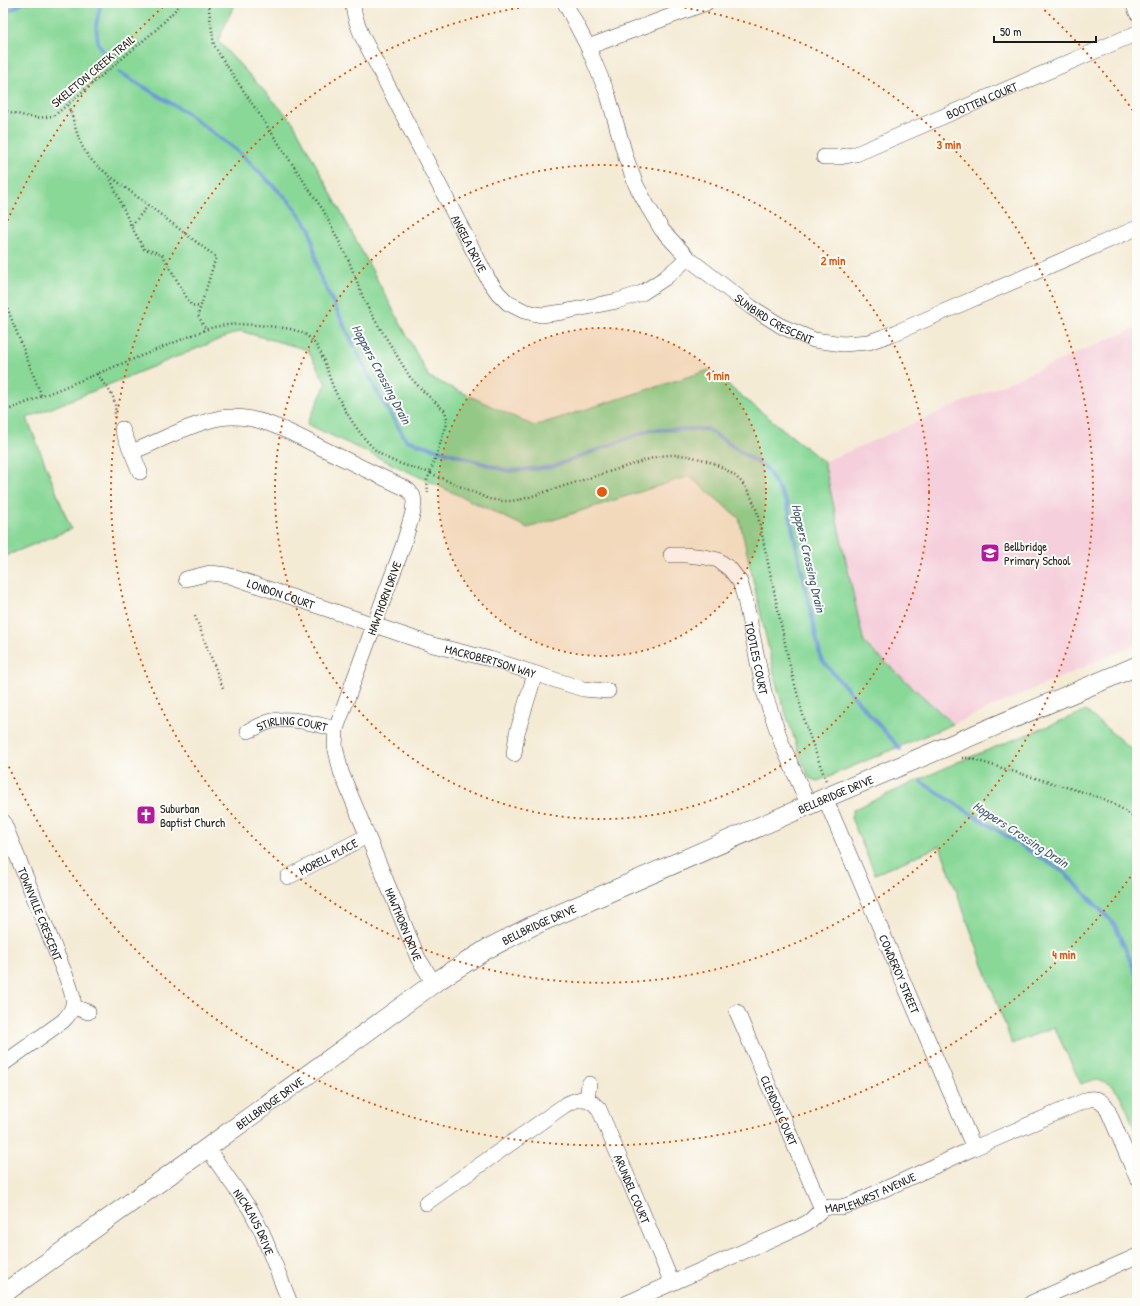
<svg xmlns="http://www.w3.org/2000/svg" width="1140" height="1306" font-family="'Patrick Hand',sans-serif">
	<rect width="100%" height="100%" fill="#fdfcf7"/>
	<filter id="ink" filterUnits="userSpaceOnUse"><feTurbulence type="fractalNoise" baseFrequency=".025" numOctaves="2"/><feDisplacementMap in="SourceGraphic" scale="8" xChannelSelector="R" yChannelSelector="G"/><feConvolveMatrix kernelMatrix="1 2 1 2 8 2 1 2 1" color-interpolation-filters="sRGB"/></filter>
	<filter id="wash" filterUnits="userSpaceOnUse"><feTurbulence type="fractalNoise" baseFrequency=".012" numOctaves="4" result="noise"/><feDisplacementMap in="SourceGraphic" scale="16" xChannelSelector="R" yChannelSelector="G"/><feGaussianBlur stdDeviation="0.9" result="paint"/><feColorMatrix in="noise" values="0 0 0 0 0 0 0 0 0 0 0 0 0 0 0 0 0 1.4 0 .05"/><feComposite in="paint" operator="in"/></filter>
	<g filter="url(#wash)">
		<rect width="100%" height="100%" fill="#f4ebd5"/>
		<path fill="#f5cfdb" d="M1137,327V644L953,724L864,643L824,462Z"/>
		<path fill="#89d898" stroke="#527a5a" d="M3,3H235L218,41L293,122L429,377L534,426L709,370L824,462L864,643L953,724L818,781L809,778L798,750L778,690L739,518L689,476L528,528L307,424L326,384L308,350L240,331L27,418L71,529L3,557Z
			M1086,711L1137,754V1135C1126,1110 1118,1068 1081,1084L1054,1027L1012,1044L940,846L875,874L851,818L853,810L958,762Z"/>
		<g fill="none" stroke-linecap="round" stroke-linejoin="round">
			<path stroke="#6d9cd6" stroke-width="4" d="M101,3L96,25L98,43L109,61
				M3,13L11,10L23,3
				M119,72L187,113L241,154L290,202L310,229L319,274L376,390L406,440L508,471L552,467L650,430L707,429L767,469L787,503L821,659L900,749
				M921,782L1065,873L1115,925L1137,976"/>
		</g>
	</g>
	<g filter="url(#ink)">
		<g fill="none" stroke-linecap="round" stroke-linejoin="round">
			<defs>
				<g id="minor">
					<path id="s1" d="M353,3C353,15 358,25 362,36L488,279L498,293L508,303L524,311L541,315L563,312L617,301L642,293L665,278L688,258"/>
					<path id="s2" d="M565,3L588,47L608,95L626,158L636,185L648,207L662,230L688,258L751,307L783,327L814,340L843,344L869,342L897,332L1137,228"/>
					<path d="M1133,3L1137,13"/>
					<path d="M588,47L706,3"/>
					<path id="s3" d="M824,157H840L856,154L1137,33"/>
					<path d="M122,429L140,472"/>
					<path id="s4" d="M132,452C160,441 190,424 220,418C259,412 294,435 328,451C354,464 379,476 405,488L409,491L413,496L414,502L413,512L403,546L336,729L335,746L341,772L418,958L434,983"/>
					<path id="s5" d="M671,555H686L705,557L718,560L730,569L740,582L745,599L764,692L782,744L809,806"/>
					<path id="s6" d="M186,579L210,573L227,575L433,645L490,659L583,689L608,691"/>
					<path id="s7" d="M248,731C256,728 264,723 272,721C294,717 315,724 336,729"/>
					<path d="M514,754L517,733L535,674"/>
					<path id="s8" d="M825,798L974,1148"/>
					<path id="s9" d="M3,821L67,979C74,998 78,1006 63,1021L3,1064"/>
					<path id="s10" d="M288,877L367,836"/>
					<path d="M74,1007L88,1012"/>
					<path id="s11" d="M737,1012L822,1209"/>
					<path d="M587,1099L589,1084"/>
					<path id="s12" d="M207,1148L250,1209L262,1232L290,1303"/>
					<path id="s13" d="M426,1203L565,1105C579,1098 587,1095 599,1109L672,1283"/>
					<path id="s14" d="M627,1303L799,1227L810,1221L822,1209L830,1207H841L852,1204L974,1148L1089,1099C1097,1098 1100,1100 1106,1106L1137,1178"/>
					<path d="M1031,1303L1137,1256"/>
				</g>
				<g id="tertiary">
					<path id="s15" d="M3,1294L207,1148L434,983L487,949L532,926L825,798L1137,666"/>
				</g>
			</defs>
			<use href="#minor" stroke="#3c3b38" stroke-width="16"/>
			<use href="#tertiary" stroke="#3c3b38" stroke-width="20"/>
			<path stroke="#3c3b38" stroke-width="2.5" stroke-dasharray="1 3" stroke-linecap="butt" d="M208,3L214,45L221,57L323,210L349,261L364,300L372,315L410,377L423,391L445,411L447,418V424L430,473L489,499L500,501H511L523,499L656,457C683,450 725,462 743,484C750,492 753,502 757,511L789,662L805,723L826,781
				M68,105C75,122 77,143 90,158C93,162 97,166 101,169L216,257L198,315L206,330
				M3,110C22,115 36,121 55,115L157,29L182,3
				M109,176L131,226
				M148,206L131,226L144,249L162,254L191,305L200,307
				M3,297L42,397
				M97,374C108,391 119,396 114,418
				M3,412L210,328C229,323 249,324 268,326C281,328 295,328 306,335C324,348 326,372 335,391C346,413 360,437 379,453C394,464 413,467 430,473L427,480L428,493
				M195,616L223,688
				M962,758H968L1086,793L1106,800L1124,810L1137,820"/>
			<use href="#minor" stroke="#fff" stroke-width="15"/>
			<use href="#tertiary" stroke="#fff" stroke-width="19"/>
		</g>
	</g>
	<circle cx="602" cy="492" r="164" fill="#e8590c" fill-opacity=".12"/>
	<g fill="none" stroke="#e8590c" stroke-width="2" stroke-dasharray="2 4">
		<circle cx="602" cy="492" r="164"/>
		<circle cx="602" cy="492" r="327"/>
		<path d="M649 3A491 491 0 1 1 555 3"/>
		<path d="M1134 872A654 654 0 0 1 5 758M5 226A654 654 0 0 1 164 6M1040 6A654 654 0 0 1 1134 112"/>
	</g>
	<defs>
		<symbol id="school-square" viewBox="-11 -11 22 22"><rect x="-9" y="-9" width="18" height="18" rx="4" fill="#b5179e" stroke="#fdfcf7"/><path d="M0-5L7-2L0 1L-7-2ZM-4 1L0 2.5L4 1V4Q0 6-4 4Z" fill="#fff"/></symbol>
		<symbol id="church-square" viewBox="-11 -11 22 22"><rect x="-9" y="-9" width="18" height="18" rx="4" fill="#b5179e" stroke="#fdfcf7"/><path d="M-1.2-6h2.4v3.5h3.3v2.4h-3.3V6h-2.4V-.1h-3.3v-2.4h3.3Z" fill="#fff"/></symbol>
	</defs>
	<g fill-rule="evenodd">
		<use href="#school-square" x="979" y="542" width="22" height="22"/>
		<use href="#church-square" x="135" y="804" width="22" height="22"/>
	</g>
	<g text-anchor="middle" dominant-baseline="central" stroke-width="4" stroke-linejoin="round" paint-order="stroke">
		<g font-size="12" fill="#1c1c1c" stroke="#fdfcf7">
			<text transform="translate(93 71) rotate(-40)">SKELETON CREEK TRAIL</text>
			<text stroke="none"><textPath href="#s3" startOffset="169">BOOTTEN COURT</textPath></text>
			<text stroke="none"><textPath href="#s1" startOffset="268">ANGELA DRIVE</textPath></text>
			<text stroke="none"><textPath href="#s2" startOffset="392">SUNBIRD CRESCENT</textPath></text>
			<text stroke="none"><textPath href="#s6" startOffset="99">LONDON COURT</textPath></text>
			<text transform="translate(384 598) rotate(-70)">HAWTHORN DRIVE</text>
			<text stroke="none"><textPath href="#s5" startOffset="157">TOOTLES COURT</textPath></text>
			<text stroke="none"><textPath href="#s6" startOffset="319">MACROBERTSON WAY</textPath></text>
			<text stroke="none"><textPath href="#s7" startOffset="46">STIRLING COURT</textPath></text>
			<text stroke="none"><textPath href="#s15" startOffset="976">BELLBRIDGE DRIVE</textPath></text>
			<text stroke="none"><textPath href="#s10" startOffset="45">MORELL PLACE</textPath></text>
			<text stroke="none"><textPath href="#s9" startOffset="100">TOWNVILLE CRESCENT</textPath></text>
			<text stroke="none"><textPath href="#s4" startOffset="761">HAWTHORN DRIVE</textPath></text>
			<text stroke="none"><textPath href="#s15" startOffset="652">BELLBRIDGE DRIVE</textPath></text>
			<text stroke="none"><textPath href="#s8" startOffset="191">COWDEROY STREET</textPath></text>
			<text stroke="none"><textPath href="#s15" startOffset="328">BELLBRIDGE DRIVE</textPath></text>
			<text stroke="none"><textPath href="#s11" startOffset="107">CLENDON COURT</textPath></text>
			<text stroke="none"><textPath href="#s13" startOffset="295">ARUNDEL COURT</textPath></text>
			<text stroke="none"><textPath href="#s14" startOffset="269">MAPLEHURST AVENUE</textPath></text>
			<text stroke="none"><textPath href="#s12" startOffset="88">NICKLAUS DRIVE</textPath></text>
		</g>
		<g font-size="12" fill="#1c1c1c" stroke="#fdfcf7" text-anchor="start">
			<text x="1004" y="546">Bellbridge<tspan x="1004" dy="14">Primary School</tspan></text>
			<text x="160" y="808">Suburban<tspan x="160" dy="14">Baptist Church</tspan></text>
		</g>
		<g font-size="13" font-style="italic" fill="#445c79" stroke="#fdfcf7">
			<text transform="translate(382 374) rotate(62)">Hoppers Crossing Drain</text>
			<text transform="translate(809 558) rotate(77)">Hoppers Crossing Drain</text>
			<text transform="translate(1021 834) rotate(33)">Hoppers Crossing Drain</text>
		</g>
	</g>
	<circle cx="602" cy="492" r="6" fill="#e8590c" stroke="#fdfcf7" stroke-width="2"/>
	<g font-size="12" text-anchor="middle" font-weight="bold" fill="#e8590c" stroke="#fdfcf7" stroke-width="4" stroke-linejoin="round" paint-order="stroke">
		<text x="949" y="149">3 min</text>
		<text x="833" y="265">2 min</text>
		<text x="718" y="380">1 min</text>
		<text x="1064" y="959">4 min</text>
	</g>
	<rect width="1140" height="1306" fill="none" stroke="#fdfcf7" stroke-width="16"/>
	<path d="M994 36v6h102v-6" fill="none" stroke="#1c1c1c" stroke-width="2"/>
	<text x="1000" y="36" font-size="12" fill="#1c1c1c" stroke="#fdfcf7" stroke-width="3" paint-order="stroke">50 m</text>
</svg>
